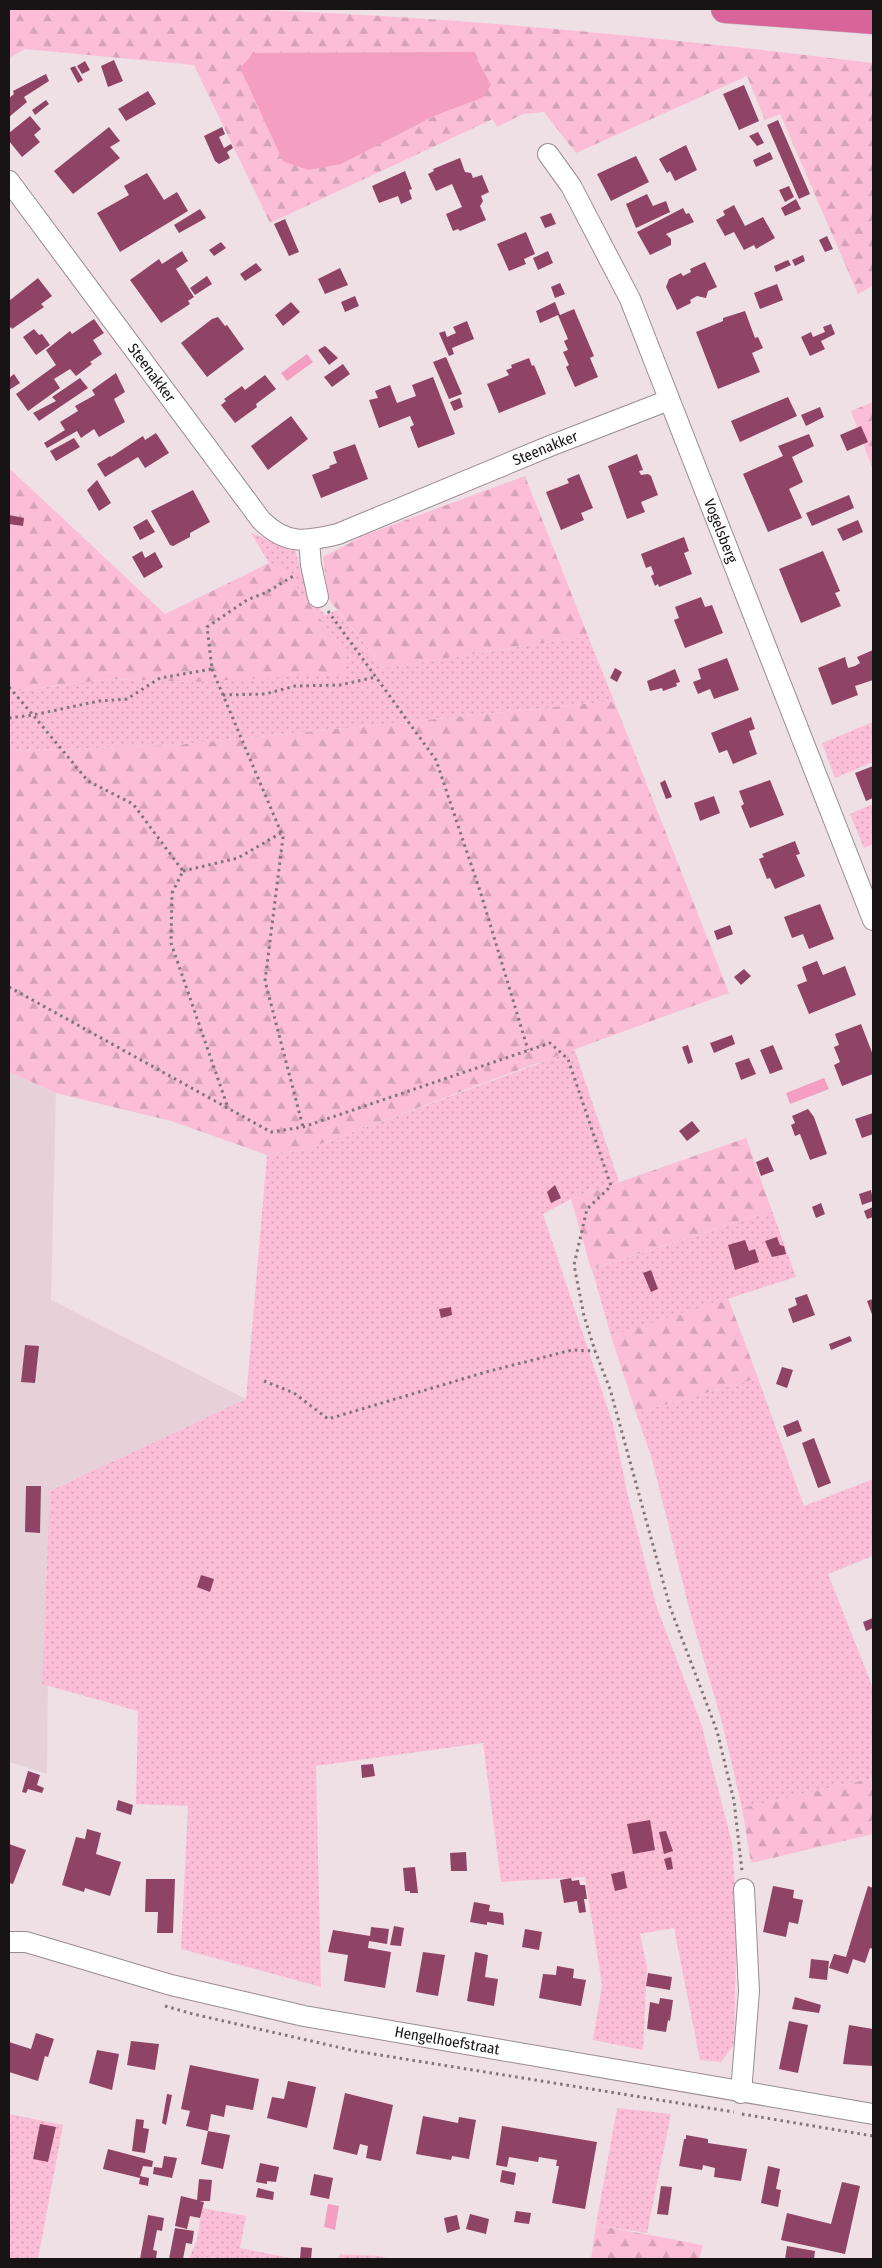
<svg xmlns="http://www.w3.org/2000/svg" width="882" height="2268" font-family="'Fira Sans Condensed',sans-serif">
	<defs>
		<pattern id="grass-dots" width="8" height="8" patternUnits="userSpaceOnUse" patternTransform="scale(1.25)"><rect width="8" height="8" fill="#fbbed6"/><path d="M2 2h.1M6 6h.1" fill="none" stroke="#d6a2b7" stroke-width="1.8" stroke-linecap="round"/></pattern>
		<pattern id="forest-firs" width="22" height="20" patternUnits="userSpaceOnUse" patternTransform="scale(1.25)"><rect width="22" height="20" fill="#fbbed6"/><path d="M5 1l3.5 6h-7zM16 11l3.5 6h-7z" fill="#d6a2b7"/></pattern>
	</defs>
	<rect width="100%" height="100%" fill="#eee0e5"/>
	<path fill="#e7d1d9" d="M9,1072L56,1093L51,1300L246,1399L50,1491L47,1774L9,1762Z"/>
	<path fill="url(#grass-dots)" d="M251,533L295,549L307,592L325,615L337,610L384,668L588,636L614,701L176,745L9,751V692L110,679L190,682L342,648L283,569L269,563Z
		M873,722V762L835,778L822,743Z
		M873,804V844L864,848L850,814Z
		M574,1048L619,1182L571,1199L543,1214L613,1424L628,1496L657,1608L701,1723L732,1843L737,1913L734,2045L721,2062L700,2060L674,1928L640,1934L647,1966L643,2050L593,2040L602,1985L585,1877L501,1882L483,1743L316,1766L321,1987L181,1949L188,1806L136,1804L138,1711L42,1684L50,1491L246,1399L267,1155L307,1149L535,1065Z
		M772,1211L796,1277L611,1336L592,1269Z
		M758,1378L804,1506L873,1479V1556L828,1574L873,1688V1778L742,1808L723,1726L690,1612L652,1459L636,1413Z
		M617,2108L671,2114L647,2233L596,2225Z
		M9,2114L63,2125L38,2259H9Z
		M202,2208L246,2216L240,2248L295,2259H189L197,2240Z
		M340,2254L380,2256L391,2259H338Z"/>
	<path fill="url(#forest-firs)" fill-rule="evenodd" d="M9,9C84,9 160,6 235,9C449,16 661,37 873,63V286L858,294L780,114L765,120L747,76L576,153L544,112L523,114L497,127L493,119L270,223L194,65L25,49L9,58ZM482,98L434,116L407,129L283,161L269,129Z
		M873,402V470L851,411Z
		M9,468L165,614L269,563L283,569L342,648L347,660L344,674L190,682L110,679L9,692Z
		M525,476L588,636L384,668L328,598L323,557L365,535Z
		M614,701L729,993C587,1044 447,1097 307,1149L267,1155L171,1121L56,1093L9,1072V751L176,745Z
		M746,1138L772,1211L591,1269L571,1199Z
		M728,1298L758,1378L636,1413L611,1336Z
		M873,1778V1834L751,1863L742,1808Z
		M596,2225L703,2245L699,2259H591Z"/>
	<path fill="#f49ec1" d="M473,52L491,85L482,98L434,116L341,164L308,170L283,161L240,68L254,53Z
		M307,354L313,362L287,381L281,373Z
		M824,1078L829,1089L790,1104L786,1093Z
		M328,2204L339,2206L335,2230L324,2227Z"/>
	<path fill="#8f4365" d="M114,60L123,81L108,87L101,66Z
		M85,61L90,70L82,74L77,66Z
		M75,66L83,80L78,83L70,68Z
		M46,74L49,81L24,97L27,102L9,117V98L14,94L13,91Z
		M744,85L759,121L739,130L723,94Z
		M148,91L156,104L126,121L118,109Z
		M46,100L49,104L35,115L32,110Z
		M30,116L41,129L34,135L40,142L22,157L9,141V133Z
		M778,120L810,194L799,199L767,125Z
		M109,127L120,141L110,147L120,158L73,194L54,171Z
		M222,127L225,134L219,137L224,148L231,144L233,148L227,152L230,158L219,164L215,161L204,136Z
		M758,132L764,143L757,146L749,136Z
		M686,145L697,170L675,181L670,171L667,173L659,159Z
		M770,152L773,159L756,167L753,160Z
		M636,156L649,182L611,201L597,174Z
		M460,158L465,172L471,173L473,178L482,175L489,192L481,196L483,201L480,206L486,220L460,231L458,229L453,231L446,214L462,207L452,184L436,191L428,174L434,171L433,169Z
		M405,171L412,189L409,190L412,199L401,204L398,196L379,203L372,186Z
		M147,173L164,200L177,192L188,211L120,252L97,213L129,195L124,186Z
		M789,186L794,197L785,202L779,190Z
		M647,194L653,206L666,201L670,212L636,228L626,204Z
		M796,199L801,209L785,216L781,208Z
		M734,205L745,226L763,217L775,238L756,249L754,245L744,250L734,232L725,236L716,220L725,215L723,211Z
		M683,208L686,214L689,213L694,222L666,234L671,239V245L650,255L637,232Z
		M200,209L206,218L179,233L174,225Z
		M551,213L556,224L545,228L540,217Z
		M285,219L299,252L289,256L274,224Z
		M526,232L535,254L524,259L526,264L509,271L497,244Z
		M827,236L833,249L825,252L819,240Z
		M221,242L226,248L214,256L209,250Z
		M182,251L188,261L176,269L194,297L188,301L190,304L161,323L130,280L159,259L162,264Z
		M548,251L553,263L538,270L533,258Z
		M803,255L805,261L795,266L792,260Z
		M788,260L791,265L776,272L774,266Z
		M705,262L717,287L708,291L706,298L697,296L690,300L691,303L677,310L666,287L669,279L681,273L683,276L691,272L690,269Z
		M256,263L262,270L245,281L240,274Z
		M340,268L348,285L325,294L318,279Z
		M207,276L212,284L195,295L190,288Z
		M38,278L52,296L41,304L44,307L12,329L11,327L9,329V301Z
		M560,283L565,294L555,298L551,287Z
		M777,284L783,300L760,309L754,293Z
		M355,296L359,306L345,312L341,302Z
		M291,302L300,312L283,326L275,315Z
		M555,302L560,315L574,309L594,356L590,358L598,377L575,387L566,367L569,365L563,352L568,350L564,341L568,339L558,315L540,323L536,311Z
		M745,311L755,338L758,337L763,348L752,353L760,372L718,389L696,332L723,321V318Z
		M218,317L225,326L227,325L244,349L207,377L181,343L212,319Z
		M94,319L104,333L93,340L102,354L90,362L92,364L76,376L70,369L54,379L60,388L28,411L16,394L56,365L46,350L70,331L72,334Z
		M467,321L474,339L452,348L454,354L449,356L439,333L445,331L447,337L456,333L453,327Z
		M831,324L835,334L821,341L825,349L810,356L801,337L811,332L813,337L825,332L823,327Z
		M34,329L39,335L42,334L50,345L36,355L23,337Z
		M325,346L338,358L329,365L318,350Z
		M446,357L462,394L449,399L433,362Z
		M529,358L532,366L534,365L546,394L499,413L487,384L509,375L506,370L512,368L511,365Z
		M343,364L350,374L332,387L324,377Z
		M116,373L125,392L114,399L125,422L99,437L94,429L81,438L77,431L47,448L44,443L65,430L60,422L78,411L75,406L95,395L92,390Z
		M14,374L20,383L9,390V378Z
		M265,375L276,389L256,404L257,407L235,423L221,405L226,401L224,399L242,386L245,390Z
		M433,377L455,434L418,448L410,427L414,425L410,416L379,428L369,400L378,398L375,391L390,385L397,403L416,396L412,385Z
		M80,378L88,388L39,421L33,413L56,401L52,397Z
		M788,397L797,416L740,442L731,421Z
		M460,398L463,407L454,411L450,402Z
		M820,407L824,417L806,426L801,415Z
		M291,416L308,439L268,470L251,446Z
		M861,426L868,442L847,451L840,435Z
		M156,433L169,453L145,468L138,457L105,477L97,464L110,456L111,457L143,436L145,440Z
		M809,434L814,446L792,457L803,482L789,489L802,518L768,532L743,474L783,456L778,446Z
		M74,438L80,447L56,461L50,451Z
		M355,444L368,479L321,498L312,475L330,468L329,466L337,463L333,452Z
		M637,454L643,470L639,471L641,475L648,474L651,476L658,495L641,502L645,512L627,519L608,466Z
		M579,474L593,508L581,513L584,520L561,530L546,492L569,483L567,479Z
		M97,480L111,503L99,511L87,490Z
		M193,490L210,522L190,533V537L173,546L170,545L151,511Z
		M849,495L854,508L812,526L806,513Z
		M9,515L24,518L23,526L9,524Z
		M147,519L155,532L140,540L133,527Z
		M858,520L863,532L843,541L837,529Z
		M684,537L689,551L684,553L692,574L659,587L658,584L655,586L651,576L654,574L651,566L646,568L641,554Z
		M142,551L145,558L155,552L163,567L144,578L132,557Z
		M823,551L840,591L835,593L841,606L801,623L779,569Z
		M701,597L705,607L712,605L723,633L685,648L674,620L679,618L675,607Z
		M873,650V680L855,686L858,695L832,705L818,668L845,657L848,668L855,666L860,663L857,657Z
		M727,658L739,690L714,699L710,689L698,694L693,682L701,679L698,669Z
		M615,668L622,672L617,682L610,678Z
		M675,669L680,682L676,683L677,686L663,691L662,688L650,691L647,681Z
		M751,717L755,729L749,731L757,754L733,764L727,750L719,753L711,733Z
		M873,766V798L866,801L855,773Z
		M665,780L672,797L666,799L660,783Z
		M770,780L784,815L750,828L741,806L744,804L739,791Z
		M714,796L720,813L700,821L694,803Z
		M795,841L800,854L796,855L805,876L775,889L770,878L767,879L759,859L764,857L762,854Z
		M820,904L834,939L809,949L803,934L792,938L784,917Z
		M730,925L733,934L717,940L714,931Z
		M817,961L823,975L845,966L856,995L809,1014L797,985L807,981L802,967Z
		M744,969L751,976L741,985L734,977Z
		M861,1024L873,1055V1074L842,1086L834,1065L840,1062L834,1047L839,1045L835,1034Z
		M732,1035L735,1044L714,1053L710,1043Z
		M688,1045L693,1062L688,1064L682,1047Z
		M773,1045L783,1069L770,1074L760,1050Z
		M749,1058L756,1074L741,1080L735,1063Z
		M808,1109L814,1117L827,1154L810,1160L800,1134L795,1136L791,1125L795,1123L792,1116Z
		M873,1113V1134L862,1138L855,1119Z
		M692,1121L700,1131L687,1141L679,1131Z
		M768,1157L774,1171L761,1176L756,1162Z
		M555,1185L561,1198L551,1203L547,1192Z
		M871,1190L873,1201L862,1205L859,1194Z
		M821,1203L825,1214L816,1218L812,1207Z
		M873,1207V1217L867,1219L864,1211Z
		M777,1237L780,1245L784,1246L786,1254L772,1257L765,1241Z
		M745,1240L749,1251L755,1249L759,1262L735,1270L728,1245Z
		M651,1270L658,1289L651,1292L643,1273Z
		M807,1294L815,1315L793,1323L788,1309L797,1305L795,1298Z
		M873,1299V1317L867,1301Z
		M451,1307L452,1315L441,1318L439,1309Z
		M850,1336L852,1341L831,1350L829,1344Z
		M25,1345L39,1346L35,1383L21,1382Z
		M782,1367L793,1370L787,1388L776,1384Z
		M798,1420L802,1431L787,1437L783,1426Z
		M814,1438L831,1483L818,1488L802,1443Z
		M26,1486H41L40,1533L25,1532Z
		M201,1575L214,1579L210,1592L197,1587Z
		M873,1618V1628L866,1631L863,1622Z
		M373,1764L375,1776L362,1778L361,1765Z
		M28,1771L40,1775L37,1785L44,1788L42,1793L28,1789L26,1793L22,1792Z
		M118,1800L133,1805L131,1815L116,1810Z
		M650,1820L655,1850L633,1854L627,1824Z
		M87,1829L101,1833L96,1854L121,1862L110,1896L85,1888L84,1892L62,1885L76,1837L85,1839Z
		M666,1831L673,1851L664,1854L659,1832Z
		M9,1844L26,1850L13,1884L9,1883Z
		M466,1852L467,1871H451L450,1853Z
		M671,1857L673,1869L667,1870L664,1859Z
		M415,1867L418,1893H410V1891H405L403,1868Z
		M624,1871L627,1888L615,1891L611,1874Z
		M571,1878L572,1881L579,1880L580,1885H585L587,1899H584L586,1912L579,1913L577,1901L564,1903L560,1880Z
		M146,1879H175L173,1933H157L158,1912H145Z
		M773,1886L794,1890L793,1898L803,1900L798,1924L789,1922L786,1937L763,1932Z
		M868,1886L873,1888V1949L870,1948L865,1963L853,1959L848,1974L829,1968L834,1954L846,1957Z
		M474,1902L490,1905L489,1911L503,1913L504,1925L487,1922V1925L470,1922Z
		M394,1926L404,1928L401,1946L390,1945Z
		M371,1927L389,1929L387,1944L369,1941L368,1948L391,1952L385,1988L344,1981L348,1955L328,1952L333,1930L370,1936Z
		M525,1929L542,1932L539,1950L522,1947Z
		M423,1952L445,1955L438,1996L416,1992Z
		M475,1952L488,1955L485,1977L498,1979L494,2006L467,2001Z
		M811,1959L829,1961L827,1980L809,1978Z
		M557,1966L574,1969L573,1978L586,1980L581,2006L539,1998L543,1974L556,1975Z
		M648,1973L672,1977L670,1990L646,1986Z
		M795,1997L821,2005L819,2013L792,2009Z
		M660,1998L673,2000L670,2021L668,2020L666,2032L647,2029L650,2002L659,2004Z
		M789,2021L808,2025L798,2073L779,2069Z
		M849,2025L873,2029V2066L843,2064Z
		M36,2033L54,2039L48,2057L45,2056L38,2081L9,2072V2042L31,2049Z
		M131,2041L159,2044L155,2070L127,2065Z
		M97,2050L119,2054L112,2090L89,2083Z
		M190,2065L259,2079L253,2110L226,2105L224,2117L211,2114L208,2131L186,2126L190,2111L181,2109Z
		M288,2081L316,2087L307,2128L267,2118L272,2097L284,2099Z
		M345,2093L393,2105L381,2161L366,2158L368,2146L360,2144L357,2155L333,2149Z
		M167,2094L172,2095L166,2125L162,2123Z
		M423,2116L458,2123L459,2117L476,2120L469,2159L452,2156L451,2160L416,2154Z
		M136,2119L144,2120L143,2128L149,2129L145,2153L132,2151Z
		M40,2124L56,2127L48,2162L33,2159Z
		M502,2126L597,2142L585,2209L552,2203L559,2166H556L557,2160L539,2157L538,2162L509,2157L507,2167L496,2165Z
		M208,2131L230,2135L223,2169L201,2164Z
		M686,2135L708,2139V2143L747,2149L741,2181L714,2177L715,2168L703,2165L702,2170L679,2166L684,2139H686Z
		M108,2149L153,2161L152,2167L143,2166L140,2176L149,2178L148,2186L139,2184L140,2178L103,2169Z
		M164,2156L177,2158L172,2178L153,2174L154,2167L162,2168Z
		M260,2163L279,2167L276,2182L267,2181V2184L256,2182Z
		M768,2166L780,2169L776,2189L781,2190L778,2207L761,2203Z
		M502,2170L516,2173L514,2185L500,2182Z
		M314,2174L333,2178L329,2199L310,2195Z
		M199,2179L212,2180L210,2201H199L204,2202L200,2218L190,2216L187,2229L175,2226L181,2196L197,2200Z
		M842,2182L860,2186L845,2254L781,2240L787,2213L831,2224Z
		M661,2186L672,2187L668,2215L657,2214Z
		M258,2188L274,2192L273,2200L256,2197Z
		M516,2211L531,2213L529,2224L514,2222Z
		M470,2214L489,2219L486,2234L466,2229Z
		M148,2215L164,2218L162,2231L157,2230L153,2250L157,2251L156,2259H140Z
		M457,2215L460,2229L447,2233L444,2218Z
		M175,2228L194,2231L192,2244L186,2243L183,2259H169Z
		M787,2246L815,2251L814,2259H785Z
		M301,2247L312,2248L311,2259H300Z"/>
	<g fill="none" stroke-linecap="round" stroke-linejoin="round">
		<defs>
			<g id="street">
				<path id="s1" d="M548,154L571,186L630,299L873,920"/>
				<path id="s2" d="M9,181L261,520C286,545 305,542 338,534L550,446L669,400"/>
				<path d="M309,541L311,565L318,597"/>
				<path id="s3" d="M9,1942H26L171,1985L304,2016L873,2114"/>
				<path d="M741,2093L749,1991L744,1889"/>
			</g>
			<path id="highway" d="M725,9L873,20"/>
		</defs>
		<use href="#street" stroke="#998c91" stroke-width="22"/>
		<use href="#highway" stroke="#c3c2c2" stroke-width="29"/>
		<path stroke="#7f7679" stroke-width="3" stroke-dasharray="2.5 4" stroke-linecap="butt" d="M328,611L436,760L481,894L528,1050
			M212,669L283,837L265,981L303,1127
			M9,687L33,715L99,701L127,699L160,678L212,669L207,627L247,600L267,592L295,575
			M223,695L265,694L295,686L340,685L376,677
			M9,718L33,715L88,781L133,804L183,871L172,893L171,943L228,1108
			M183,871L238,858L281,833
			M9,987L271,1132L303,1127L550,1043L568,1059L611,1186L587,1209L574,1265L584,1316L595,1351
			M264,1381L294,1393L328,1419L486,1372L572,1350L595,1351L610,1389L670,1607L717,1731L734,1801L742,1871
			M165,2006L193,2014L355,2051L734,2112
			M742,2114L873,2136"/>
		<use href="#street" stroke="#fff" stroke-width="20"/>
		<use href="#highway" stroke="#d86499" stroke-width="28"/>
	</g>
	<g text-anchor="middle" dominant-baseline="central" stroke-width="5" stroke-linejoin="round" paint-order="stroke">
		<g font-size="15" fill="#181315" stroke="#fff">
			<text stroke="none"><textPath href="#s2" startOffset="239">Steenakker</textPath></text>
			<text stroke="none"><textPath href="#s2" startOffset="730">Steenakker</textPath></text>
			<text stroke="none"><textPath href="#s1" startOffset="416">Vogelsberg</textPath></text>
			<text stroke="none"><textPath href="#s3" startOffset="450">Hengelhoefstraat</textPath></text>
		</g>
	</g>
	<rect width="882" height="2268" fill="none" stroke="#181315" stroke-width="20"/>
</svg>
